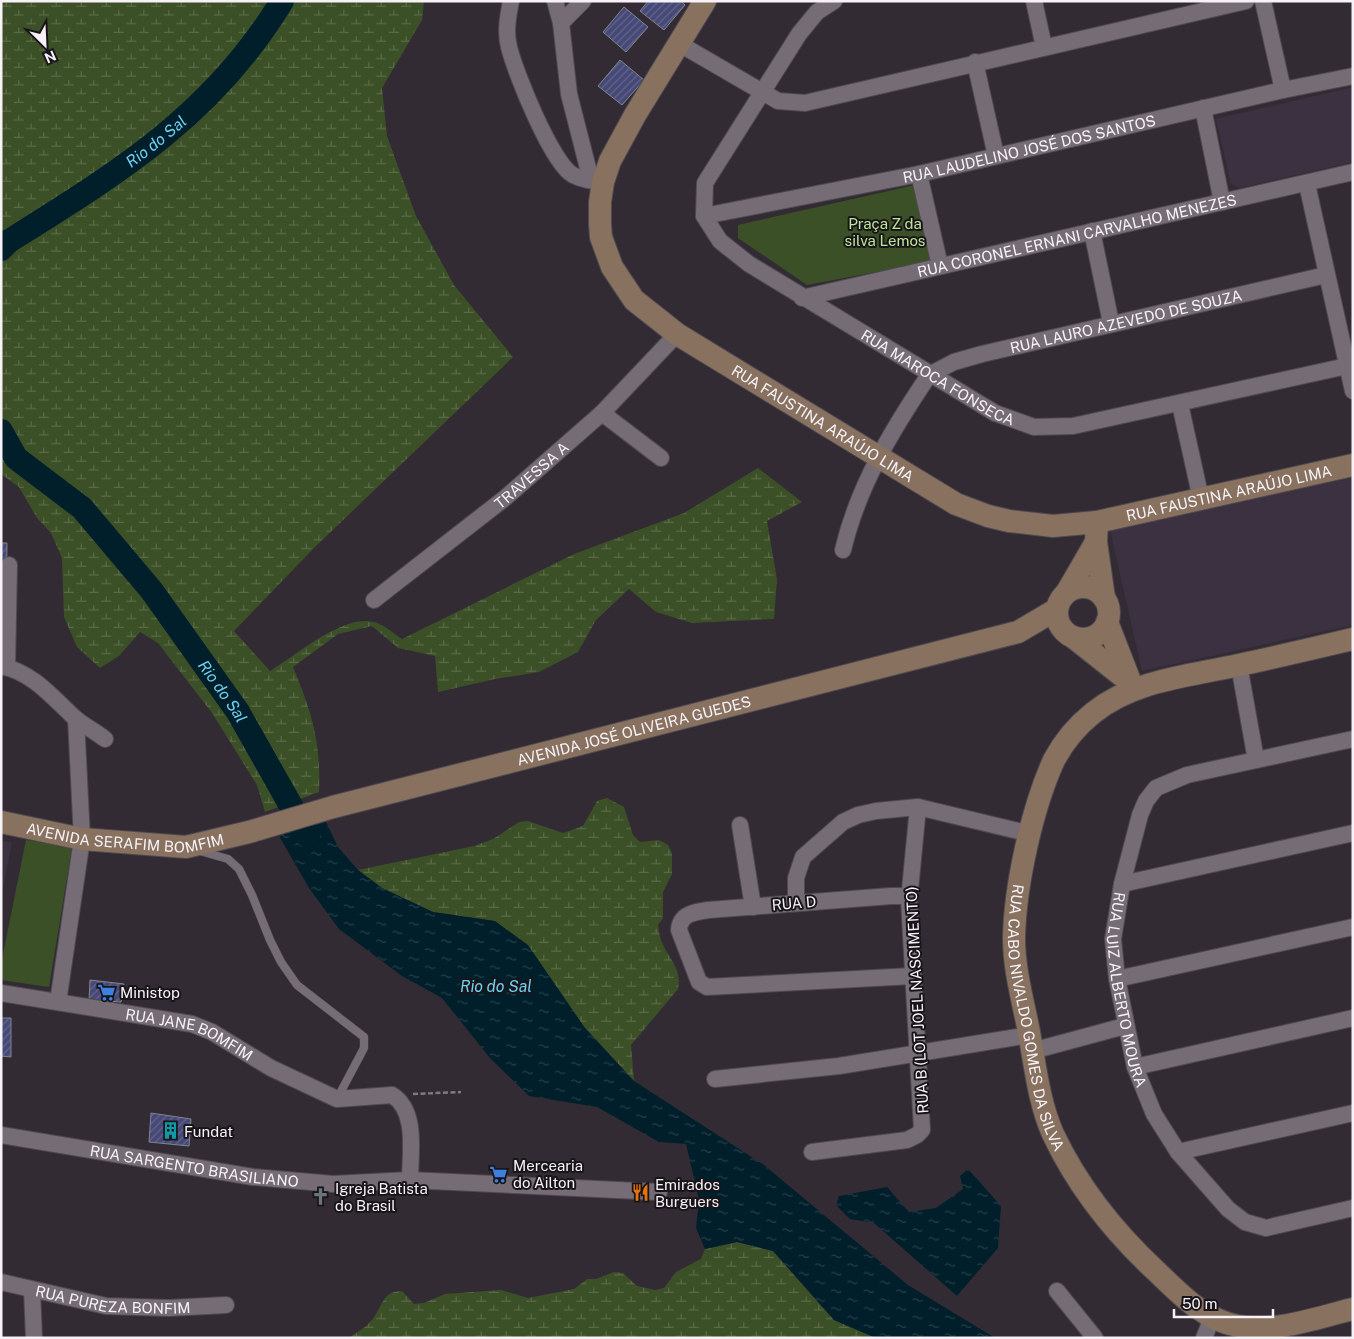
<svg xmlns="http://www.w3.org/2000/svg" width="1354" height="1339" font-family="'Public Sans',sans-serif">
	<defs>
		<pattern id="wetland-marsh" width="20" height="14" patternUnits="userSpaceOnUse" patternTransform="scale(1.25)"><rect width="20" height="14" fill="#3c5027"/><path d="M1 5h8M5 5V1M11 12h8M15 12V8" fill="none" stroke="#596a47"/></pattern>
		<pattern id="water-ripples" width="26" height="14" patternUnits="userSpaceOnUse" patternTransform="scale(1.25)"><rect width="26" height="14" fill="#001f2a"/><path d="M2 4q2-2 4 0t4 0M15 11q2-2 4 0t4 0" fill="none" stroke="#26404a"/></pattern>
		<pattern id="building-hatch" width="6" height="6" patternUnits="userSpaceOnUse" patternTransform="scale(1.25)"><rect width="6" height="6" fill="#464976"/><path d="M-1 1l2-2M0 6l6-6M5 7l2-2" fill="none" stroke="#61648a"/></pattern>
	</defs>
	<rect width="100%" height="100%" fill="#322b34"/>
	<path fill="#3c3140" d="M1353,87V162L1239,188L1231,184L1216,119Z
		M1353,476V625L1142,671L1110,530Z
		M1,841L12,842L1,899Z"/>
	<path fill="url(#wetland-marsh)" d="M1,1H424L422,20L382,88L387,136L416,216L454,285L513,357L315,547L234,631L270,671C296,656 348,609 379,624C387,627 394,634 402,639L574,554L684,513L758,468L802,502L767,521L777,579L774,619L692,623L656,612L629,589L596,620L578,652L539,672L495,679L438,692L435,656L398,648L372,626L338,634L293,667C312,713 321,741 319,792L265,812L257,785L212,713L158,643L140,632L119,656L100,668L77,647L64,617L62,558L51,533L37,518L19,487L1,474Z
		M607,798L624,807L633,835L640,842L659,840L668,845L672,853V874L663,892V918L658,925C659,932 660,939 663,945C671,961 682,970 678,989L631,1045L634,1081L585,1028L495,921L433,912L382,888L358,870L474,846L493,839L519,822L528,821L563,833L583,826L597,801Z
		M737,1242L773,1251L834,1320L876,1338H349C355,1333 364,1329 369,1323C382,1311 381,1290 402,1291L414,1304L424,1303L445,1294L501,1290L528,1298L574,1289L587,1279H596L614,1272L623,1273L637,1286L655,1290L664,1288L676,1272L701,1259L705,1249Z"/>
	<path fill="#3c5027" d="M915,185L934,261L807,285L738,238V225Z
		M26,840L72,847L49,987L1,980V964Z"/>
	<path fill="url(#water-ripples)" d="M326,822L338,847L358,870L382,888L433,912L495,921L528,945L585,1028L634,1081L764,1165L908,1285L995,1338H876L834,1320L773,1251L737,1242L705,1249L696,1228L699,1200L686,1144L659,1142L597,1107L529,1096L490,1058L442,998L402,976L339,929L309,888L279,836Z
		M968,1169L1001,1206L998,1248L957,1296L874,1223L850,1219L836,1205L839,1196L887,1187L909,1212L936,1208L963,1189L960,1176Z"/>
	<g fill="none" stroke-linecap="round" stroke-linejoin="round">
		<g stroke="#001f2a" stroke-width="24">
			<path id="s1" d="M1,249L9,241C119,172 213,115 282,1"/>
			<path id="s2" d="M1,431L16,458L82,508L152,591L238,712L308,836"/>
		</g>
	</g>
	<path fill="url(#building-hatch)" stroke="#828390" d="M648,1H681L685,5L664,30L640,11Z
		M624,7L648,27L626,52L603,32Z
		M620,60L644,80L622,105L598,86Z
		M1,543H7L6,601H1Z
		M90,980L124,984L121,1002L89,1000Z
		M1,1018H11V1057L1,1056Z
		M151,1113L191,1119L189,1146L149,1142Z"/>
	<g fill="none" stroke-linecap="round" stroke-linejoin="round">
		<defs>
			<path id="lane" d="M200,851L228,859L239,869L252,895L270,940L281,962L297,985L364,1037V1048L337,1099"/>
			<g id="street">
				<path d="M511,1C508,16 505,32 509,47C515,72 552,164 573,175C582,180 593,181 603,182"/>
				<path d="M555,1L561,23L569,94L591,180"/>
				<path id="s3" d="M834,1L817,12L799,34L705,183L704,216L720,241L749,264L995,413L1034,427L1073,426L1347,366"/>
				<path d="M1034,1L1044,47"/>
				<path d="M1263,1L1283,90"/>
				<path d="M561,23L583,1"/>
				<path d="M678,43L778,101L805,103L1246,1"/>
				<path d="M975,62L996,156"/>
				<path d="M1203,108L1222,202"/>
				<path d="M919,174L940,266"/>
				<path d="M1307,184L1353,391"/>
				<path id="s4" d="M704,216L919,174L1283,90L1353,76"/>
				<path d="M1092,231L1111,323"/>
				<path id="s5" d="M802,298L1353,172"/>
				<path d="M1180,404L1201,499"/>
				<path d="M602,413L661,458"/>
				<path id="s6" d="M843,550C858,486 892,430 929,375L954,362L982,354L1326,275"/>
				<path id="s7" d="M374,600L505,498L602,413L677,334"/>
				<path d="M1239,665L1256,760"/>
				<path d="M1,666C33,672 54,699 76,719C85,726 96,732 105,739"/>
				<path d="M7,667L9,565"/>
				<path id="s8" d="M1353,739L1187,775L1156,788L1146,801L1140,815L1122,884L1113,939L1117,979L1135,1067L1154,1114L1178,1152L1228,1209L1245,1222L1266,1228L1353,1208"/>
				<path d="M740,825L753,907"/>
				<path d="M1122,884L1353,833"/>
				<path d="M909,900L905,896H891L708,910C694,912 680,914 679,930L699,982L707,987L912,976"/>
				<path d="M796,903V878L803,857L843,822L858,815L876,811L918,807L1031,834"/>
				<path d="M1117,979L1353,927"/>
				<path id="s9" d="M1,993L192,1024L212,1032L271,1068L337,1099L392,1095C418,1111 410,1154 410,1180"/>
				<path d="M58,1002L82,839L76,719"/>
				<path d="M1032,1051L1125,1026"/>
				<path d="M1135,1067L1353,1018"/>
				<path d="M715,1079L839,1066L1029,1035"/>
				<path id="s10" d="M1,1135L253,1177L333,1184L410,1180L659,1192"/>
				<path d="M812,1152L907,1140L917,1135L922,1130L909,900L918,807"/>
				<path d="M1178,1152L1353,1113"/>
				<path id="s11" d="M1,1282L106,1306L169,1308L226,1305"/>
				<path d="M32,1290L34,1338"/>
				<path d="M1057,1291L1095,1338"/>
				<path d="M1204,1338L1212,1318"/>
			</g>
			<g id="secondary">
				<path id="s12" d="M705,1L635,115L610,161L603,182L600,202V224L601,237L612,267L634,300L677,334L956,504L988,516L1009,521L1053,526L1097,522L1353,465"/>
				<path d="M1097,522L1096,542L1104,598"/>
				<circle cx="1083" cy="613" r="26"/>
				<path d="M1067,592L1096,542"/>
				<path d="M1107,622L1130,681"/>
				<path d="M1073,637L1131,683"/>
				<path id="s13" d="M1353,639C1315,648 1277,657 1239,665C1189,676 1134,680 1093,713C1078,725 1063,743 1054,760C1032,808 1015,886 1014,938C1014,970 1023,1001 1029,1032C1035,1065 1039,1103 1053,1134C1078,1187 1114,1232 1156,1271C1180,1294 1204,1320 1238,1326C1276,1333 1316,1318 1353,1309"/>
				<path id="s14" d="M1,822L82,839L186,847L249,832L333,807L1018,632L1057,609"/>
			</g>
		</defs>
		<use href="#lane" stroke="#4f4950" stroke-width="9"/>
		<use href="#street" stroke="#4f4950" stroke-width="18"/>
		<use href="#secondary" stroke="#4f4950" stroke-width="24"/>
		<path stroke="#7f7981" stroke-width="2.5" stroke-dasharray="5 2.5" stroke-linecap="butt" d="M413,1094L461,1092"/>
		<use href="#lane" stroke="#756c76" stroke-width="8"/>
		<use href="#street" stroke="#756c76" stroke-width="16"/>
		<use href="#secondary" stroke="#88715f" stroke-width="22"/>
	</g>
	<defs>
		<symbol id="supermarket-bare" viewBox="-9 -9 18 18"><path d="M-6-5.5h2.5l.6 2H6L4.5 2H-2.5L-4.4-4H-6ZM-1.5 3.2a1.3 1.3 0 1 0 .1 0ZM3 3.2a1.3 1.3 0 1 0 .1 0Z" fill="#3f7fe0" stroke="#181519" stroke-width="2.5" paint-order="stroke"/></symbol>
		<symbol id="building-bare" viewBox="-9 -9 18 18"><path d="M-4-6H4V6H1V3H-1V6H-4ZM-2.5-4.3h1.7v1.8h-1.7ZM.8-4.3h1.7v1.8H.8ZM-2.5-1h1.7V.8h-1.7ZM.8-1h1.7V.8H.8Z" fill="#0f9aa8" stroke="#181519" stroke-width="2.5" paint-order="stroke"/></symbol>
		<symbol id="restaurant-bare" viewBox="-9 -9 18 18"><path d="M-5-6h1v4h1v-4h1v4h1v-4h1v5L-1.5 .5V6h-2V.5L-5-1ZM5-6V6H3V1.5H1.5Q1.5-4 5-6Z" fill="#e8710a" stroke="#181519" stroke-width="2.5" paint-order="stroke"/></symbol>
		<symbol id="church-bare" viewBox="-9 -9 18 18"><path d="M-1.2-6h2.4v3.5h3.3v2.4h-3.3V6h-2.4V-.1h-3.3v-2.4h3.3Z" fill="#6b7280" stroke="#181519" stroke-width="2.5" paint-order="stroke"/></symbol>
	</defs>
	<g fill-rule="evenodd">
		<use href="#supermarket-bare" x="94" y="980" width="25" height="25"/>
		<use href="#building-bare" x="158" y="1118" width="25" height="25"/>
		<use href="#supermarket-bare" x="486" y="1162" width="25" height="25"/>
		<use href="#restaurant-bare" x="628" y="1180" width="25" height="25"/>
		<use href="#church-bare" x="308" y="1184" width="25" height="25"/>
	</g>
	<g text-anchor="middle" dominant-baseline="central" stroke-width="4" stroke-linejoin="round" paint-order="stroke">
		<g font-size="15" fill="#f7f2f8" stroke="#181519">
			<text stroke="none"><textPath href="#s4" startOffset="332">RUA LAUDELINO JOSÉ DOS SANTOS</textPath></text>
			<text stroke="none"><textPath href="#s5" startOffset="282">RUA CORONEL ERNANI CARVALHO MENEZES</textPath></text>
			<text stroke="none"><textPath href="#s6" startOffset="401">RUA LAURO AZEVEDO DE SOUZA</textPath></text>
			<text stroke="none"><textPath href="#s3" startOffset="545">RUA MAROCA FONSECA</textPath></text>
			<text stroke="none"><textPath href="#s12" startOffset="561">RUA FAUSTINA ARAÚJO LIMA</textPath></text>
			<text stroke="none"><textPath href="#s7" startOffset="201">TRAVESSA A</textPath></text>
			<text stroke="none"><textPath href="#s12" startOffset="996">RUA FAUSTINA ARAÚJO LIMA</textPath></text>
			<text stroke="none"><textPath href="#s14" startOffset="650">AVENIDA JOSÉ OLIVEIRA GUEDES</textPath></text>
			<text stroke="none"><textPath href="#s14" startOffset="126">AVENIDA SERAFIM BOMFIM</textPath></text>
			<text transform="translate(794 903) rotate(-5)">RUA D</text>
			<text stroke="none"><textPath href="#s8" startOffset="414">RUA LUIZ ALBERTO MOURA</textPath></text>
			<text transform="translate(917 1000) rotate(-93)">RUA B (LOT JOEL NASCIMENTO)</text>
			<text stroke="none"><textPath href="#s13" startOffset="599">RUA CABO NIVALDO GOMES DA SILVA</textPath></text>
			<text stroke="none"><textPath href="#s9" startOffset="194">RUA JANE BOMFIM</textPath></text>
			<text stroke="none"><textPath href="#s10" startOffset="196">RUA SARGENTO BRASILIANO</textPath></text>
			<text stroke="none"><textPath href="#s11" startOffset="114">RUA PUREZA BONFIM</textPath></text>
		</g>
		<g font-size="15" fill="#bee49a" stroke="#181519">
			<text x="885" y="223">Praça Z da<tspan x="885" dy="17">silva Lemos</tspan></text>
		</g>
		<g font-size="15" fill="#f7f2f8" stroke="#181519" text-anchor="start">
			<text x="120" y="992">Ministop</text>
			<text x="184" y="1131">Fundat</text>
			<text x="513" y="1165">Mercearia<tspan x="513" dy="17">do Ailton</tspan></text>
			<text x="655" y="1184">Emirados<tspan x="655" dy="17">Burguers</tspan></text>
			<text x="335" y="1188">Igreja Batista<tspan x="335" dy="17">do Brasil</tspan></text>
		</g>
		<g font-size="16" font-style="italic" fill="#6ed1f3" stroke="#181519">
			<text stroke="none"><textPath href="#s1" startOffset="189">Rio do Sal</textPath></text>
			<text stroke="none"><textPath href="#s2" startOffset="345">Rio do Sal</textPath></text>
			<text x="496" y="986">Rio do Sal</text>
		</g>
	</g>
	<rect width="1354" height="1339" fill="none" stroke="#f7f2f8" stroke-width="5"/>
	<g transform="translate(45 45) rotate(156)" stroke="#181519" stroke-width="4" paint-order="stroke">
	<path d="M0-4L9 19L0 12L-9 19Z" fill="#f7f2f8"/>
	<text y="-8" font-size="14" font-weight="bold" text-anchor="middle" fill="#f7f2f8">N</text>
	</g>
	<path d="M1174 1309v8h99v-8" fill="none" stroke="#f7f2f8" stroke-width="2.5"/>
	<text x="1182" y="1309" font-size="15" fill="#f7f2f8" stroke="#181519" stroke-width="4" paint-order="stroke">50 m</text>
</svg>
